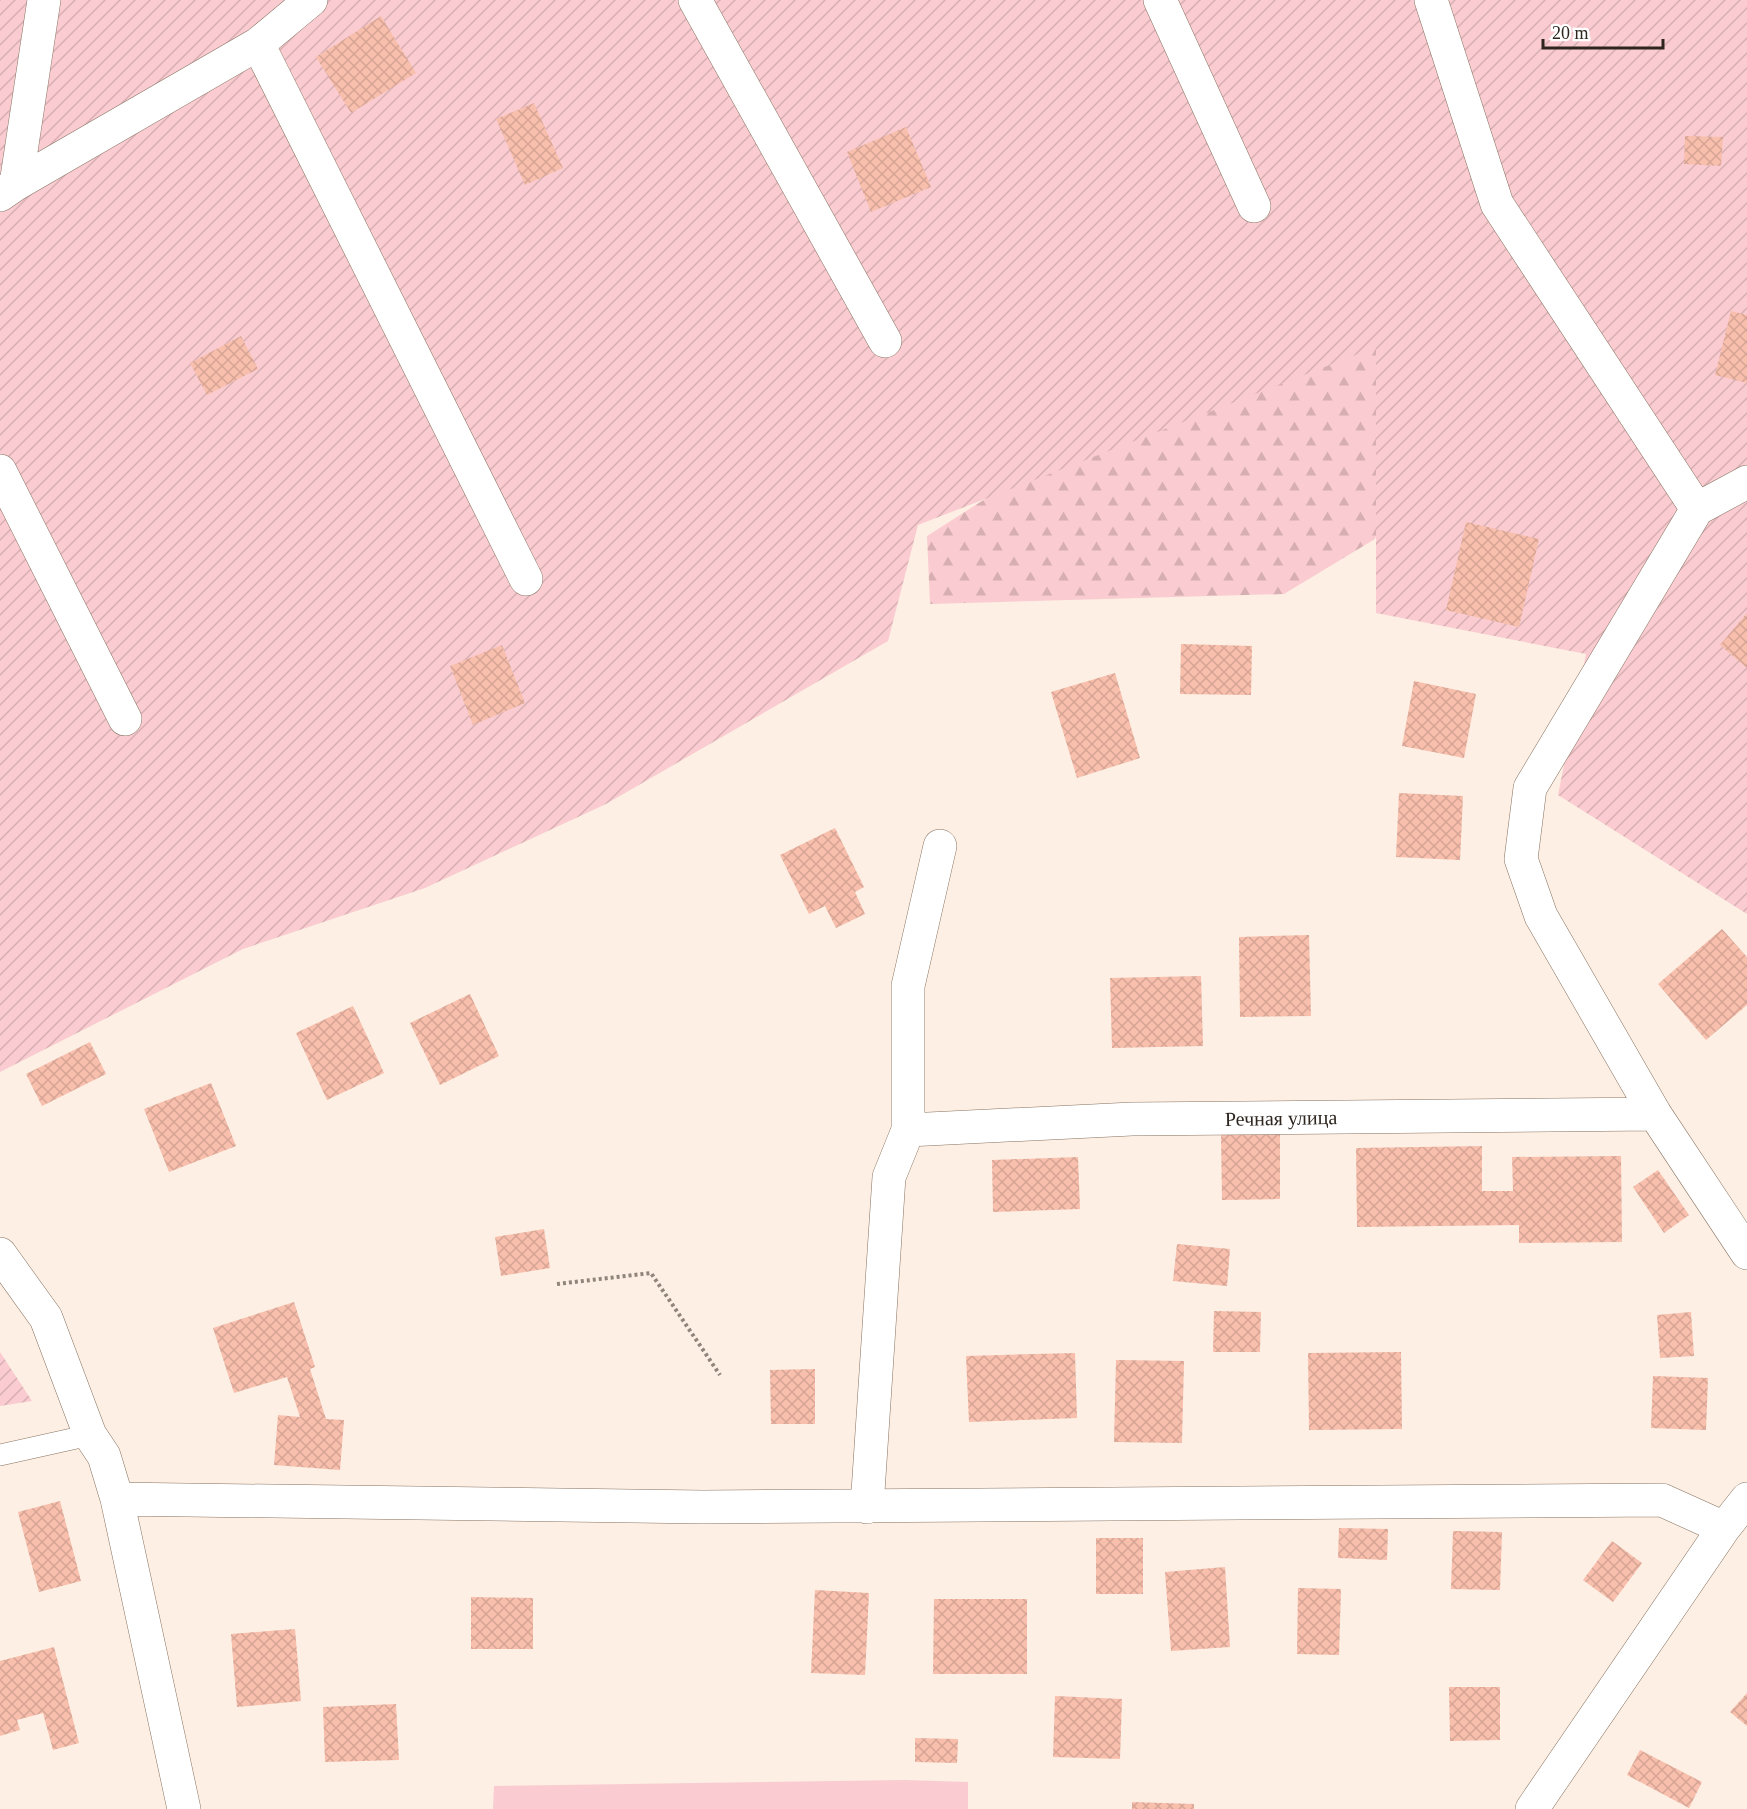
<svg xmlns="http://www.w3.org/2000/svg" width="1747" height="1809" font-family="'Times New Roman',serif">
	<defs>
		<pattern id="forest-firs" width="22" height="20" patternUnits="userSpaceOnUse" patternTransform="scale(1.5)"><rect width="22" height="20" fill="#faccd1"/><path d="M5 1l3.5 6h-7zM16 11l3.5 6h-7z" fill="#d7afb3"/></pattern>
		<pattern id="garden-furrows" width="10" height="10" patternUnits="userSpaceOnUse" patternTransform="scale(1.5)"><rect width="10" height="10" fill="#faccd1"/><path d="M-1 1l2-2M0 10L10 0M9 11l2-2" fill="none" stroke="#d7afb3"/></pattern>
		<pattern id="building-cross-hatch" width="8" height="8" patternUnits="userSpaceOnUse" patternTransform="scale(1.5)"><rect width="8" height="8" fill="#f9bfad"/><path d="M0 0l8 8M0 8l8-8" fill="none" stroke="#d6a494"/></pattern>
	</defs>
	<rect width="100%" height="100%" fill="#fdefe3"/>
	<path fill="#faccd1" d="M905,1780L968,1782V1809H493L494,1786Z"/>
	<path fill="url(#forest-firs)" d="M1409,318L1415,418L1375,539L1284,594L930,604L927,536L1109,420Z"/>
	<path fill="url(#garden-furrows)" d="M0,0H1747V914L1558,795L1586,654L1376,613V347L918,525L888,641L606,804L425,888L243,949L0,1072Z
		M0,1352L32,1401L0,1406Z"/>
	<path fill="url(#building-cross-hatch)" d="M381,16L416,73L351,113L316,57Z
		M534,103L563,168L525,185L496,119Z
		M906,127L931,187L871,212L847,152Z
		M1685,136L1723,137L1721,166L1684,164Z
		M1731,311L1747,315V383L1715,375Z
		M241,336L258,369L207,395L190,363Z
		M1466,522L1539,539L1519,627L1446,610Z
		M1747,613V668L1720,645Z
		M1181,644L1252,646L1251,695L1180,694Z
		M502,645L525,703L473,725L450,666Z
		M1115,673L1140,758L1077,778L1051,692Z
		M1414,681L1476,694L1464,758L1402,746Z
		M1399,793L1463,796L1460,860L1396,857Z
		M835,828L864,887L855,892L865,914L836,928L825,906L809,914L780,855Z
		M1722,929L1747,957V1005L1706,1040L1658,984Z
		M1309,935L1311,1016L1240,1017L1239,937Z
		M1201,976L1203,1046L1112,1048L1110,978Z
		M470,994L499,1056L440,1085L410,1023Z
		M353,1006L384,1073L327,1100L296,1033Z
		M90,1042L106,1074L42,1106L26,1074Z
		M211,1083L236,1146L169,1172L144,1109Z
		M1221,1134H1280V1199L1222,1200Z
		M1482,1146V1191H1513L1512,1157L1621,1156L1622,1242L1519,1243V1225L1357,1227L1356,1148Z
		M1078,1157L1080,1209L993,1212L992,1160Z
		M1658,1170L1689,1215L1664,1233L1633,1187Z
		M544,1229L550,1268L501,1276L495,1237Z
		M1177,1244L1230,1249L1227,1286L1173,1281Z
		M294,1302L315,1367L310,1369L326,1419L344,1420L340,1470L274,1465L278,1415L300,1417L287,1377L234,1393L213,1328Z
		M1214,1311L1261,1312L1260,1352H1213Z
		M1691,1312L1694,1356L1660,1358L1657,1315Z
		M1401,1352L1402,1429L1309,1430L1308,1353Z
		M1075,1353L1077,1418L969,1422L966,1356Z
		M1116,1360L1184,1361L1182,1443L1114,1442Z
		M815,1369V1424H771L770,1370Z
		M1653,1376L1708,1378L1706,1430L1651,1428Z
		M60,1501L81,1581L39,1592L18,1512Z
		M1339,1528L1388,1529L1387,1560L1338,1558Z
		M1453,1531L1502,1532L1500,1590L1451,1589Z
		M1096,1538H1143V1594H1096Z
		M1612,1541L1642,1563L1613,1602L1583,1580Z
		M1225,1567L1230,1647L1171,1651L1165,1572Z
		M1298,1588L1341,1589L1339,1655L1297,1654Z
		M815,1590L869,1593L865,1675L811,1673Z
		M471,1597L533,1598V1649H471Z
		M934,1599H1027V1674H933Z
		M295,1629L301,1701L237,1707L231,1634Z
		M54,1647L79,1743L53,1750L43,1713L17,1720L20,1730L0,1736V1661Z
		M1449,1687H1500V1740L1450,1741Z
		M1747,1693V1726L1730,1712Z
		M1055,1696L1122,1699L1120,1759L1053,1757Z
		M396,1704L399,1760L325,1762L323,1707Z
		M915,1738L958,1739L957,1763L915,1762Z
		M1640,1750L1702,1782L1689,1808L1627,1775Z
		M1132,1802L1194,1804V1809H1132Z"/>
	<g fill="none" stroke-linecap="round" stroke-linejoin="round">
		<defs>
			<path id="service" d="M0,1455L90,1435"/>
			<path id="minor" d="M695,0L885,341
				M1160,0L1254,206
				M1431,0L1497,204L1697,509L1530,788L1521,859L1541,916L1655,1114L1747,1253
				M258,44L526,579
				M16,184L44,0
				M0,195L16,184L258,44L311,0
				M0,471L125,719
				M1697,509L1747,482
				M908,1130L1132,1119L1655,1114
				M0,1254L46,1318L90,1435L104,1456L117,1499L184,1809
				M117,1499L703,1507L1662,1500L1724,1528
				M867,1507L889,1177L908,1130V986L940,846
				M1532,1809L1724,1528L1747,1499"/>
		</defs>
		<use href="#service" stroke="#877362" stroke-width="22"/>
		<use href="#minor" stroke="#877362" stroke-width="34"/>
		<path stroke="#8f857b" stroke-width="4" stroke-dasharray="3 3" stroke-linecap="butt" d="M557,1284L651,1273L720,1375"/>
		<use href="#service" stroke="#fff" stroke-width="21"/>
		<use href="#minor" stroke="#fff" stroke-width="33"/>
	</g>
	<g text-anchor="middle" dominant-baseline="central" stroke-width="6" stroke-linejoin="round" paint-order="stroke">
		<g font-size="20" fill="#2d251e" stroke="#fff">
			<text transform="translate(1281 1118) rotate(-1)">Речная улица</text>
		</g>
	</g>
	<path d="M1543 39v9h120v-9" fill="none" stroke="#2d251e" stroke-width="3"/>
	<text x="1552" y="39" font-size="18" fill="#2d251e" stroke="#ffffff" stroke-width="4.5" paint-order="stroke">20 m</text>
</svg>
